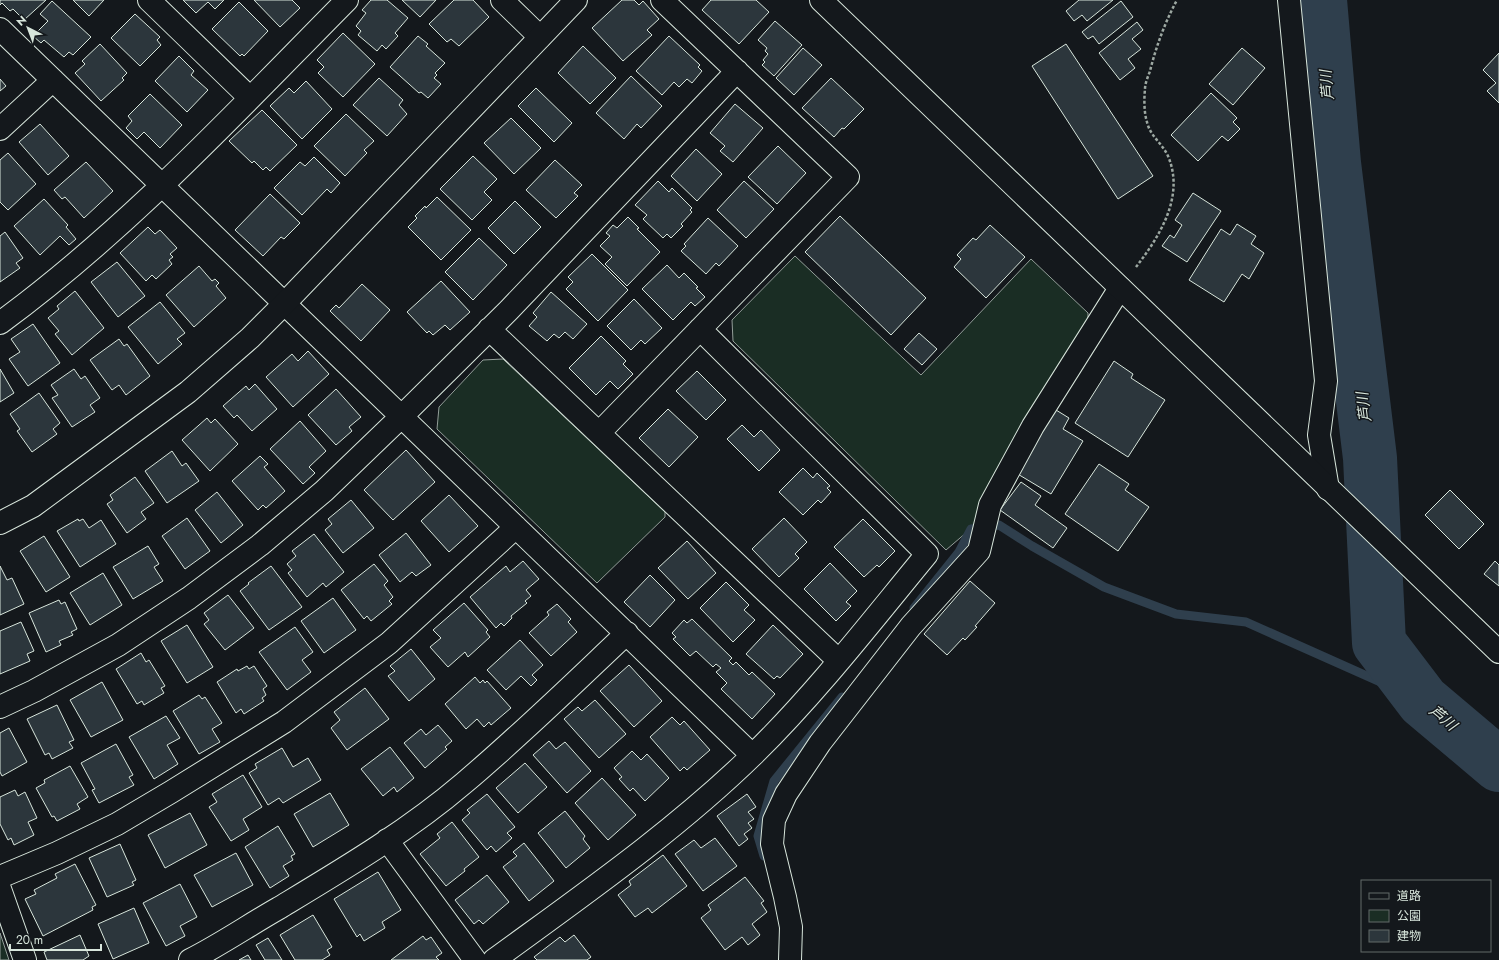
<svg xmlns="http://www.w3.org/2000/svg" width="1499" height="960" font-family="Jost,'Noto Sans JP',sans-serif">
	<rect width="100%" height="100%" fill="#14181c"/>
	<path fill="#1a2d24" stroke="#939e99" d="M795,256L921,375L1031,259L1088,313V320L1023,421L974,526L946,550L733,341L732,320Z
		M503,359L665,512V517L597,583L437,429L439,407L483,360Z
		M0,933L9,960H0Z"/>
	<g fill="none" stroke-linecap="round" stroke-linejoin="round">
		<path stroke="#2f3f4d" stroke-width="9" d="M914,608L959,552L971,529L999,525L1032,546L1104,587L1176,614L1246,622L1423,701
			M764,856L758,836L774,781L842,697"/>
		<path stroke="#2f3f4d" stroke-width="54" d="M1320,0L1334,163L1370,458L1379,643L1423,701L1499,765"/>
	</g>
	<path fill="#2c363c" stroke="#d8e6dc" d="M0,0H46L24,20L13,9L10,11L2,3L0,5Z
		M73,0H104L89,16Z
		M183,0H224L215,9L208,2L196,13Z
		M254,0H292L300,8L280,27Z
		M371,0H387L408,18L395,33L398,36L386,49L382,45L377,51L358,35L361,31L356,26L366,13L362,10Z
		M402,0H436L420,17Z
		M454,0H473L489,17L459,46L451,39L447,42L429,24Z
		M622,0H634L639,5L643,1L659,19L647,30L652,35L623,61L592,28Z
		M711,0H756L769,12L739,44L702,10Z
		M1079,0H1113L1087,21L1082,15L1074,21L1066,11Z
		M52,1L91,37L73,55L69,52L64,57L44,40L41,43L33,36L48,21L40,14Z
		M1121,1L1133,17L1099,44L1093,36L1088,39L1082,32Z
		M239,2L268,31L244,56L242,54L240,56L212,29Z
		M135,14L160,37L157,40L161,45L140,66L111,38Z
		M775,21L802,45L774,76L762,65L765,62L763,60L768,54L765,51L767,48L758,40Z
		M1137,22L1143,30L1132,39L1141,49L1128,59L1135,68L1120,80L1099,53Z
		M343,33L375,64L343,97L318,73L324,67L317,60Z
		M418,36L428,44L426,46L445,63L435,73L437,75L434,78L441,84L428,98L421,92L419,93L390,67Z
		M669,36L700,65L698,67L702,71L692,83L687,79L679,87L674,82L662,95L636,71Z
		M100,44L127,73L122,78L124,80L101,101L75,73L85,64L82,61Z
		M1066,44L1153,176L1118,199L1032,66Z
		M583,46L616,78L590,104L558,73Z
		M803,48L822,65L794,95L776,78Z
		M1242,48L1265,68L1233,105L1209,84Z
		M1499,53V103L1487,91L1496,83L1483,70Z
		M179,56L194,71L191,75L208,90L187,112L155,81Z
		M631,76L662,106L641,128L637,124L624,139L596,113Z
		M379,78L403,100L399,105L407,114L387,136L353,105Z
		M831,78L864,109L844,129L842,128L834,137L802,108Z
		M0,79L6,86L0,91Z
		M306,81L332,109L302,139L270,106L289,88L294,93Z
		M536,88L572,123L554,142L518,106Z
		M1211,93L1237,118L1233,122L1240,129L1228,141L1222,136L1198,161L1171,135Z
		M150,94L182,125L160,148L144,132L137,139L126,128L132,121L128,116Z
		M735,104L763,128L733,162L720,151L725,146L710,133Z
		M262,110L297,145L270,171L266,167L263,170L254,161L252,163L229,141Z
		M346,114L374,141L364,150L367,153L345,176L314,146Z
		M511,118L541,148L514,174L484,143Z
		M40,124L69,156L48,175L19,142Z
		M778,146L806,173L777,204L748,177Z
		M696,149L722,174L697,201L671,176Z
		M8,153L36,184L8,210L0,202V160Z
		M473,156L497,179L484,192L492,200L472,220L440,189Z
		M314,157L340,183L331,193L327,189L302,215L274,188L300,162L305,166Z
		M555,160L582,185L574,193L578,196L556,218L526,190Z
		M86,162L113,191L84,218L65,197L62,199L54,190Z
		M658,181L669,192L672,188L692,208L690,210L692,212L681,224L683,226L671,238L667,234L663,238L643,219L647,215L635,205Z
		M744,181L774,209L746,238L717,210Z
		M1193,193L1221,211L1187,262L1162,246L1170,235L1174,238L1182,225L1175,220Z
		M270,194L300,223L284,239L281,237L263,256L235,230Z
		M437,197L471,230L441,260L408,227L417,218L415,216L425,206L426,208Z
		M44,199L68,225L66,227L76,239L69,245L60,236L40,255L14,226Z
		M515,201L541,227L514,254L488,228Z
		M840,216L926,298L891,335L805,252Z
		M628,217L639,228L637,229L660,252L627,286L605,264L612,257L600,246L610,236L606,233L613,225L617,228Z
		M708,218L738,246L719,266L716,263L706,274L681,251L686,246L684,244Z
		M1237,224L1256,236L1251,244L1264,253L1249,279L1242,274L1224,302L1189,280L1221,229L1230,235Z
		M990,225L1025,257L986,298L954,267L961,259L957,255L973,238L976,240Z
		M148,227L155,234L160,230L177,248L170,254L173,257L169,260L172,264L156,279L152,275L146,281L120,253Z
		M5,232L23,258L16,263L20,268L0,282V236Z
		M479,238L507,265L473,300L445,272Z
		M592,254L628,290L598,321L566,289L573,282L568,277Z
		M117,262L145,296L118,317L91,282Z
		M667,265L679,278L684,273L698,287L696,288L705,297L695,306L691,302L673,320L642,289Z
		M199,266L212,281L215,279L219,283L216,286L226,298L194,327L166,295Z
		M441,281L470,312L450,330L445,325L433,335L429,331L427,333L407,312Z
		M362,284L390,310L361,341L330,311L336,305L339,308Z
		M75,291L104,328L72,355L55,334L59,331L48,318L59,309L57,306Z
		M551,292L587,324L573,339L565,332L559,338L554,334L547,341L529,326L537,317L533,313Z
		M634,299L662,328L645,344L641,340L631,350L607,326Z
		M160,302L185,333L177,339L182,344L158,364L128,327Z
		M33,324L60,363L28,386L9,359L20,352L11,339Z
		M919,333L937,349L922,365L904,349Z
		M601,336L626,361L623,364L633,374L618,389L610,381L596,395L569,368Z
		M119,339L124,346L127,344L150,376L126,395L119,385L112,390L90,360Z
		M308,351L329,374L293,407L266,377L292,354L298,361Z
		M1114,361L1133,374L1131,378L1165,400L1128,457L1075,423Z
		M0,369L14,393L0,402Z
		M74,369L81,379L85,376L100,398L90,405L95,412L72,427L52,398L58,395L51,385Z
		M697,371L726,400L706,420L676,391Z
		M255,384L277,409L252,431L237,415L234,418L223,406L246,386L249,390Z
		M336,389L361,417L349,427L352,431L336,445L308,415Z
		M39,393L60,423L53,429L57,434L32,452L17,431L20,429L10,414Z
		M668,409L698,437L669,467L639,438Z
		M1056,410L1069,418L1063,429L1083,441L1051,494L1016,473Z
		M207,418L211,423L215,419L238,444L210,471L182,440Z
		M300,421L326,451L309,467L315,473L303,484L270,449Z
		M742,425L754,437L761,430L780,450L759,471L727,439Z
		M406,450L435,482L393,520L364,490Z
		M172,451L182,466L186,463L199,481L167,503L145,471Z
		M260,456L268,464L264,467L285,491L266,508L263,505L258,510L232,481Z
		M1099,464L1129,484L1125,490L1149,507L1118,551L1065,514Z
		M803,468L813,478L817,473L830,486L827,488L831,492L821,503L818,500L803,515L779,492Z
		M135,477L154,503L141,512L146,519L127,533L107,504L113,500L110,495Z
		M1021,482L1041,496L1035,505L1067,528L1053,548L1000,510Z
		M1450,490L1484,524L1459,549L1425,515Z
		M217,492L243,525L221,543L195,510Z
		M449,495L478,526L449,552L421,521Z
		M351,500L374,528L343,553L325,530L332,524L328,519Z
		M187,518L210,551L185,569L162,536Z
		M784,518L807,542L795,554L799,558L779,577L752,549Z
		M78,519L79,521L83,519L89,528L101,520L116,544L80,567L57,531Z
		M863,519L895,551L879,567L877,565L864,577L834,547Z
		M406,533L431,565L416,576L412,572L400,582L379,555Z
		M314,534L344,572L326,587L323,583L307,597L288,573L292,570L287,564L296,556L292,551Z
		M44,536L70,577L46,592L20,551Z
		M687,541L716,573L688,599L658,568Z
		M148,546L159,564L154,567L163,581L133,599L113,567Z
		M523,561L539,579L526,590L531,596L525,601L527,603L511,616L512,618L504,626L501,623L496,628L470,597L506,566L510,572Z
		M1495,561L1499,565V586L1484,574Z
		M830,563L857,591L846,602L851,606L836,621L804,589Z
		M374,564L388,581L384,585L393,597L389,601L392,604L371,621L367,616L364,619L341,590Z
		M0,566L7,580L12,578L24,604L0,615Z
		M271,566L302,607L269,630L240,591L249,584L248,583Z
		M103,573L122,605L90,625L70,593Z
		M650,575L675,600L650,627L624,602Z
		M970,581L995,603L975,626L977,627L965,640L963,638L947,655L924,634Z
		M726,582L749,605L744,610L755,620L733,642L700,608Z
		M228,595L254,628L225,650L204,624L209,620L204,613Z
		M333,598L356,630L324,653L301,621Z
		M59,600L61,604L65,602L77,629L71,632L73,635L59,641L61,645L46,652L29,613Z
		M464,603L488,630L486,632L490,637L468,657L465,652L448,667L430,647L441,638L433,630Z
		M557,604L571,619L568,622L577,632L551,656L529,633L549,615L547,612Z
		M692,619L732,658L729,661L733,665L736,662L749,675L752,672L775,694L752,719L721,689L727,683L716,672L721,668L716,664L713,667L696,651L690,656L673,639L676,637L672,633L684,620L687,623Z
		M21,622L34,651L27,654L30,661L0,674V631Z
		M187,625L213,667L187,683L161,641Z
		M773,625L803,654L780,678L777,676L774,679L746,654Z
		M295,627L313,652L302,660L311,672L287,690L259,652Z
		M520,640L543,665L532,675L537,680L531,686L521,676L506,690L487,670Z
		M411,649L435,679L409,701L388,676L395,671L390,666Z
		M141,653L146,662L149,660L165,686L161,688L164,693L144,705L142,701L137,704L116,669Z
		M629,665L662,701L634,727L600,691Z
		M247,666L249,669L254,666L267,686L263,689L266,695L262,698L264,701L244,714L241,709L236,713L217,682L237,669L238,671Z
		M475,677L480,683L483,680L485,683L487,681L511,708L491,725L489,722L484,727L477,719L466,729L445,704Z
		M102,682L123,720L91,737L70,700Z
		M365,688L389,719L347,750L331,728L340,720L334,712Z
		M199,695L202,699L205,697L222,723L212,729L220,742L199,754L173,711Z
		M595,700L626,734L599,758L564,719L578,707L582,711Z
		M57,705L74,740L69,742L73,748L52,759L49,753L45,755L27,719Z
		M166,716L180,738L167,745L178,764L154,779L129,737Z
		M672,717L680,725L684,721L710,750L687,770L684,767L680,771L650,737Z
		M438,725L452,741L445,747L447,749L425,768L404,743L421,729L426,735Z
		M9,728L27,762L2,776L0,772V733Z
		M549,741L556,749L565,742L591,771L567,793L533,755Z
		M116,744L133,775L129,777L134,785L99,803L92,790L95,789L81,763Z
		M390,747L414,778L397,792L394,787L383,796L361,769Z
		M282,748L293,767L308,758L321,780L283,803L279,798L268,805L249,773L257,768L255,764Z
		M632,751L641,760L647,754L669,778L645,801L633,788L630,791L619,779L622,777L614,768Z
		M525,763L547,787L518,813L496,788Z
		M70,766L88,797L77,804L80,809L57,821L54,816L52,817L36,788L45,783L44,780Z
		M243,775L262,807L243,819L249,830L231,841L209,807L217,802L212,794Z
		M602,778L636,815L608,840L575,803Z
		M15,790L18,796L25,792L37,818L28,822L34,835L14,845L11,838L8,840L0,824V797Z
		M330,793L349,825L313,847L294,814Z
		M487,794L515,827L507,833L512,838L496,852L491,846L487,850L462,820L470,813L467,810Z
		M747,794L756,807L748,812L754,819L748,823L752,828L744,834L748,839L739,846L717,816Z
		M565,811L585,836L583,839L590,848L566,868L538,833Z
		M190,813L207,845L165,868L148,835Z
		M452,822L479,857L464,869L465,871L446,886L420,854L440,838L437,834Z
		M278,826L295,854L291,856L293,860L283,866L289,876L270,888L245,847Z
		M715,838L737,866L703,891L675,854L694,840L701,848Z
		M524,843L554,881L529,901L503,867L517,856L513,852Z
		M120,844L136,880L132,882L134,885L107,897L89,858Z
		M236,853L253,885L212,907L194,875Z
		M663,855L687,886L652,913L648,908L635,917L618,895L631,885L629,881Z
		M75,864L96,905L92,907L93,910L43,936L25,899L36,894L34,890L57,878L55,874Z
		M378,872L401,910L382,922L385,928L364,941L360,934L357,937L334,899Z
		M487,875L509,902L483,924L479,920L474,924L455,900Z
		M745,877L764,901L761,903L767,912L752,924L760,935L748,945L742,937L725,950L701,918L711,910L708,905Z
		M180,884L197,917L180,926L185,936L166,946L143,903Z
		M134,908L149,943L113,959L98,924Z
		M313,915L332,947L327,950L330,955L322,960H295L280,935Z
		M80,935L89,956L83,960H47L44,952Z
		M574,935L591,957L587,960H537L534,957L560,937L565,942Z
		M423,936L426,940L431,937L442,953L436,957L439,960H391Z
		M268,938L282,960H265L256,945Z
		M248,955L251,960H239Z"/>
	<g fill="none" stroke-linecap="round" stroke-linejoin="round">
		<defs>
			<path id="minor" d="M149,0L250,98
				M502,0L540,37
				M1289,0L1326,381L1319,435L1328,489
				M0,29L752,755
				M0,129L53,80
				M0,323C128,229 235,113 347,0
				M489,329L839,661
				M599,433L848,177L662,0
				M0,707L34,691L118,645L189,598L260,545L324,491L402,416L509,310L737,71
				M387,840L475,960
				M0,877L57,853L117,824L171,792L284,722L389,643L516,527
				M0,889L25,960
				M190,960C220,945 249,925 279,908C342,870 408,831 464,783C521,735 573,684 627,633
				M494,960C583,895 675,831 754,754C817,692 871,622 927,554L700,329
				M790,960L791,927L785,897L772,844L774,820L786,794L820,743L911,626L979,551L990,505L1033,426L1120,288"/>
			<path id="tertiary" d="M821,0L1499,652
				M0,523L33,506L188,392L250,338L284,304L576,0"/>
		</defs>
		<use href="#minor" stroke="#d8e6dc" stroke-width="24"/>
		<use href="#tertiary" stroke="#d8e6dc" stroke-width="24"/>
		<path stroke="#9da8a2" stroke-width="2.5" stroke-dasharray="3 2" stroke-linecap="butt" d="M1136,267C1160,236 1185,196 1168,156C1162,143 1150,136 1147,122C1144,113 1144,99 1145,89C1145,83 1148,77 1150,71C1156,47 1165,22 1177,0"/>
		<use href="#minor" stroke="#14181c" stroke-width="22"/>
		<use href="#tertiary" stroke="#14181c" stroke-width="22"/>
	</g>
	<g text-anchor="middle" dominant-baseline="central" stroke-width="3" stroke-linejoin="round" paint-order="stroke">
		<g font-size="15" font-style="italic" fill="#d8e6dc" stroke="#14181c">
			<text transform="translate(1327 85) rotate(-95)">芦川</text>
			<text transform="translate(1364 407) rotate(-97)">芦川</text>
			<text transform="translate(1443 718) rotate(40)">芦川</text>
		</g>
	</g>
	<rect x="1361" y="880" width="130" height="72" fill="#14181c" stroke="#626a69"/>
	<rect x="1369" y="893" width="20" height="6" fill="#14181c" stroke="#626a69"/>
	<text x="1397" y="900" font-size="12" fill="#d8e6dc">道路</text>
	<rect x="1369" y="910" width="20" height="12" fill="#1a2d24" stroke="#626a69"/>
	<text x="1397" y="920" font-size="12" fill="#d8e6dc">公園</text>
	<rect x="1369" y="930" width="20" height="12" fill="#2c363c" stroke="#626a69"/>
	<text x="1397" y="940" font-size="12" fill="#d8e6dc">建物</text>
	<g transform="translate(28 28) rotate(318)" stroke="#14181c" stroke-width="3" paint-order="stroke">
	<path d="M0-3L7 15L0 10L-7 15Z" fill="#d8e6dc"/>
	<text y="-6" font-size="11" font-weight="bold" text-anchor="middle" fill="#d8e6dc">N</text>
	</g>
	<path d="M10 944v6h91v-6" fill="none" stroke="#d8e6dc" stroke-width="2"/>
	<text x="16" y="944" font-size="12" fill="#d8e6dc" stroke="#14181c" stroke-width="3" paint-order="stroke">20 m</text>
</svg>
